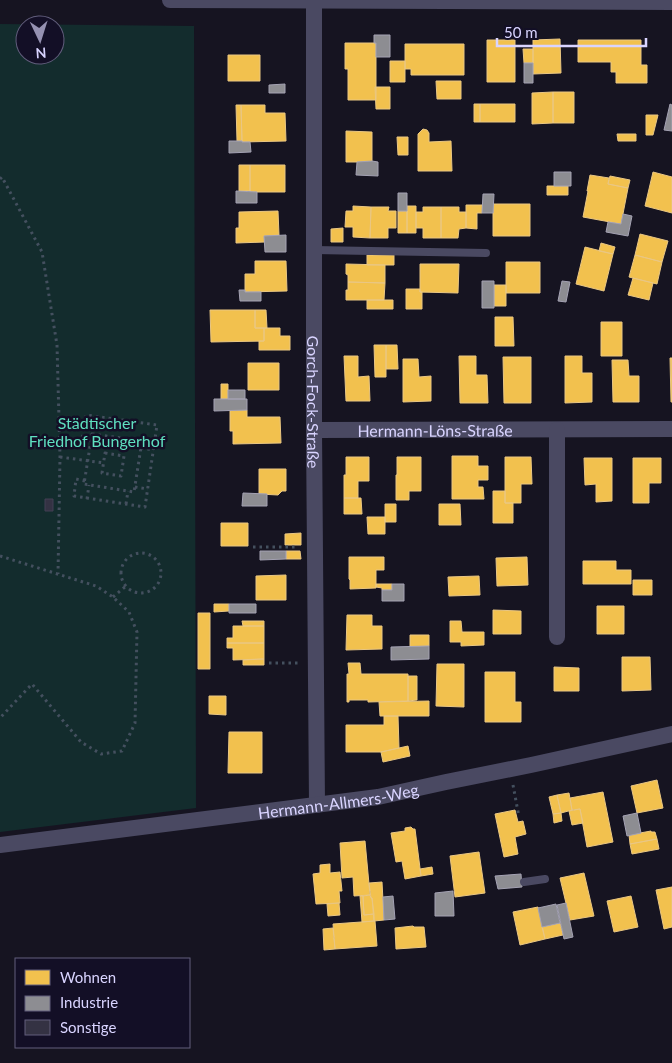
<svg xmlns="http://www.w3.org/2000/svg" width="672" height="1063" font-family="Lato,sans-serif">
	<rect width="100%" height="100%" fill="#161421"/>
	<path fill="#132c2d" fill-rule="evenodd" d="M0,24L194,26L196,808L0,832ZM25,25H55V55H25Z"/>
	<path fill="#f2c14e" stroke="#eac783" d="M560,39L561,73L533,74V40Z
		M487,40H515V82H487Z
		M578,40H641V65H647V83H616V72H611V62H578Z
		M345,43H376V100H348V69H345Z
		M405,44H464V75H411V69H405Z
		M523,49H533V63H524Z
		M228,55H260V81H228Z
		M390,61H405V82H390Z
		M436,81H461V99H437Z
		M375,87H390V109H376Z
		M553,92H574V123H553Z
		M553,92V123L532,124V93Z
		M474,104H480V122H474Z
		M480,104H515V122H480Z
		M236,105H241L242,141H237Z
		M241,105H265V113H285L286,141L242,142Z
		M646,115H658L653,135H646Z
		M423,129L427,130L429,133V142L451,141L452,171H418V134Z
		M346,131L372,132V162H346Z
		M617,134H636V141H618Z
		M397,137H408V155H398Z
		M239,165H250V191H239Z
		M250,165H285V192H250Z
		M653,172L672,177V213L645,206Z
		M590,175L609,178L608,184L628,188L621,224L583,217L588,191H587Z
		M610,176L630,180L628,188L608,184Z
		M547,186H568V195H547Z
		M493,204H530V236H493Z
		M466,205H483L482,213H477V229L466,228Z
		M353,206L371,207L370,238L353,237V227H345L346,211H353Z
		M407,206H416V233H407Z
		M371,207H389L388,211H396V228H388V238H370Z
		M423,207H441V238H423V228H416V212H423Z
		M441,207H459V212H466V228L459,229L458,238H441Z
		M278,211L279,235L264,236L265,242L236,243V228H239V212Z
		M398,211H407V233H398Z
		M343,228V242H331V229Z
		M640,234L668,241L662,262L635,255Z
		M601,243L615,247L613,254L599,251Z
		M585,247L613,254L604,291L576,284Z
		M367,255H394V265H367Z
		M635,255L662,262L657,284L629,277Z
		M255,261H286L287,291L245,292V274H255Z
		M506,262H540V293H506Z
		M346,264L385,265V283L348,282V275L346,274Z
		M420,264H459L458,293L420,292Z
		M633,278L653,283L649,300L628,295Z
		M348,282L385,283L384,300H346V290H348Z
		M494,285H506V306H494Z
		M406,289H420V292H422V309H406Z
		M367,300H393V309H367Z
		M210,310H255V328H264V341L211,342Z
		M255,310H266L267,328H255Z
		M495,317H513L514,346H495Z
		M601,322H622V356H601Z
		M264,328H280V336H290V350H259V341H264Z
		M374,345H386V377H375Z
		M386,345H397L398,369H386Z
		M344,356H358V377L369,376L370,401H346Z
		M459,356H476V375H487L488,403H460Z
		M565,356H582V373H592V402L565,403Z
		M503,357H531V403H504Z
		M670,358H672V402H671Z
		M403,359H418L419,377L431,376V401L403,402Z
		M612,360H628L629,376H639V402H613Z
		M248,363H279V390H248Z
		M221,384H228V399H221Z
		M230,410H247V417H280L281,443L233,444V431H230Z
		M452,456H478V466H488V480H478V487H483L484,499H452Z
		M346,457H369V481H358V498H344V475H346Z
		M397,457H421V491H409V500H396V475H397Z
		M505,457H531L532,484H521V503H505Z
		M584,458H612V501L596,502V484L585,485Z
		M633,458H661V483H649V503H633Z
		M259,469H286V491H282L278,495L259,494Z
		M493,491H505V503H513V523H493Z
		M344,498H361L362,514H344Z
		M385,504H396V522H385Z
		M439,504H460L461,525H439Z
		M367,517H385V534H368Z
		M221,523H248V546H221Z
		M301,533V545H285V534Z
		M286,551H300L301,559H286Z
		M349,557H384V570H376V588L350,589V580L349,579Z
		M527,557L528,585L497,586L496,558Z
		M583,561H616V570H631V584H583Z
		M286,575V600H256V576Z
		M479,576L480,595L449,596L448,577Z
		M633,580H652V595H633Z
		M376,584H392V590H382V588L376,587Z
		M214,604H229V611L214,612Z
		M597,606H624V634H597Z
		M493,610L521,611V634H493Z
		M198,613H210V669H198Z
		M347,615H372V626H382V649L346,650Z
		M242,621H264V626H243Z
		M450,621H461L462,632H484V645L461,646V642H450Z
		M233,626H264V643H227V638H233Z
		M410,635H429V646L410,647Z
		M227,643H264V659L233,660V648H227Z
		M622,657H650L651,690L622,691Z
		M264,659V665H243V660Z
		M348,663H360L361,674H408V701L368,702V700H349V702H347V674H349Z
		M437,664H464V707L436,706Z
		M554,667L579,668V691H554Z
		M485,672H515V702H521V722H485Z
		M408,676H417V700L408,701Z
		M209,696H226V715L209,714Z
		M429,701V716H380L379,702Z
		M384,716H398L399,748L381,752H346V725H384Z
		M229,732H262V773H228Z
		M408,746L410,756L383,762L381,752Z
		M657,780L663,808L637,813L631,786Z
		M603,792L613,842L587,847L580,809L572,810L570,798Z
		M569,793L572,810L561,813L557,795Z
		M557,795L561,813L553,814L549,797Z
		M580,809L583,823L572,825L569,811Z
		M515,810L518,822L523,821L526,834L515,837L518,854L504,857L495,814Z
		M561,813L562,821L554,823L553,814Z
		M411,827L413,829H415L421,876L405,879L402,861L396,862L391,833L405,831V828Z
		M651,831V832H655L657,839L630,844L629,835Z
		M657,839L659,849L632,854L630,844Z
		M365,841L370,895L354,896L353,877L342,878L340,843Z
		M479,852L485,893L455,897L450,856Z
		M330,864V873L340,872L342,891H339L340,903L316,904L313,874L320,873V865Z
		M432,867L433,874L421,876L420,869Z
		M584,873L594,916L570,920L560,878Z
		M382,882L384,920L374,921L372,898H371L369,883Z
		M672,887V927L664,929L656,890Z
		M370,895L371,898H372L374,914L364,915L363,896Z
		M360,896H363L364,915L374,914V921L362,922Z
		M631,896L638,927L614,932L607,901Z
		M339,903L340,915L328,916L327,904Z
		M538,907L545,939L520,945L513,912Z
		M375,921L377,946L335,949L333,924Z
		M560,923L563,935L545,939L542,927Z
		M413,926L414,927H424L426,947L396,949L395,928Z
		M333,928L335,949L324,950L323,929Z"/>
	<path fill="#8d8d92" stroke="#a4a2b3" d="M374,35H390V57H376V43H374Z
		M524,63H533V83H524Z
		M285,84V93H269V85Z
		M670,104L672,105V131L664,130Z
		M229,141H242V142H250L251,152L229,153Z
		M372,161L378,162V176L356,175L357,162Z
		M554,172H571V186H554Z
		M236,191L257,192V203H236Z
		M398,193H407V211H398Z
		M483,194H494L493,213H482Z
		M623,214L632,216L628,236L606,232L608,222L621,224Z
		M286,235V252H265L264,236Z
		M482,281H494V308H482Z
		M562,281L570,282L566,302L558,301Z
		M239,290H245V292H261V301H240Z
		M228,390H245V399H228Z
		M214,399H247V410L214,411Z
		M243,493L267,494V506H242Z
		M260,551H286V559L260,560Z
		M392,584H404V601H382V590H392Z
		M229,604H256V613H229Z
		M429,646V659L391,660V647Z
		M637,813L641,833L627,836L623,816Z
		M521,874L522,887L498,889L495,876Z
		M453,891L454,916H435V893Z
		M393,896L395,919L384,920L383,897Z
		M566,903L573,937L564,939L557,905Z
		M556,904L560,923L542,927L538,908Z"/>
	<path fill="#343243" stroke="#433f54" d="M45,499H53V511H45Z"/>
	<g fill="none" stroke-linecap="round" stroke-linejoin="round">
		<path stroke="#44505f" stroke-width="3" stroke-dasharray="2.5 4" stroke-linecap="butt" d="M0,179L2,177L42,252L57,345L60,457L58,574
			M92,434L142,441L134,492L84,484Z
			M141,448L154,450
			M105,453L124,456L121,476L102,473Z
			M60,457L104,463
			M85,481L76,479L74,496L145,507L157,425L86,415L82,440L91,441
			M135,487L148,489
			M87,499L89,485
			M126,504L128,491
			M253,547H297
			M121 573a20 20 0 1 1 40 0a20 20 0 1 1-40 0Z
			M0,556L96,586L113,597L129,612L137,632L135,723L122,751L101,754L81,742L32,684L0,718
			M113,597L126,586
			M269,663H299
			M513,785L519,817"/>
		<path stroke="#4a4962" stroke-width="8" d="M314,250L486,253
			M524,882L545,879"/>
		<g stroke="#4a4962" stroke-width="16">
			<path d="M170,0L672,2"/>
			<path id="s1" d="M314,0V430L317,805"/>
			<path id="s2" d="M314,430L672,429"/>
			<path d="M557,430V637"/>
			<path id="s3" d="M0,845L378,797L446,782L531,765L672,734"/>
		</g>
	</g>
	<g text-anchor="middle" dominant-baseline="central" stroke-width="5" stroke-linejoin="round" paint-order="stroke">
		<g font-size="16" fill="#d9d4ff" stroke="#130f26">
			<text stroke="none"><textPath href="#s1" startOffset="402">Gorch-Fock-Straße</textPath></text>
			<text stroke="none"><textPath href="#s2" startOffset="121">Hermann-Löns-Straße</textPath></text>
			<text stroke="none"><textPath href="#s3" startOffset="341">Hermann-Allmers-Weg</textPath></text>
		</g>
		<g font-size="16" fill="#5fe0c0" stroke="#130f26">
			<text x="97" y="422">Städtischer<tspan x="97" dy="18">Friedhof Bungerhof</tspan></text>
		</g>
	</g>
	<rect x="15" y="958" width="175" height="90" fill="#130f26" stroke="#625e7d"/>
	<rect x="25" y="970" width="25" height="15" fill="#f2c14e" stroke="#625e7d"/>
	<text x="60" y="983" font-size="15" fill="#d9d4ff">Wohnen</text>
	<rect x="25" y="996" width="25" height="15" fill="#8d8d92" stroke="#625e7d"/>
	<text x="60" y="1008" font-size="15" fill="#d9d4ff">Industrie</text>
	<rect x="25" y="1020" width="25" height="15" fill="#343243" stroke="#625e7d"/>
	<text x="60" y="1033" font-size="15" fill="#d9d4ff">Sonstige</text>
	<g transform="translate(40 40) rotate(176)"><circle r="24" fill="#130f26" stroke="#625e7d"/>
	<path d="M0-4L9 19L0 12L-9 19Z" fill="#9591b1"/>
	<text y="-8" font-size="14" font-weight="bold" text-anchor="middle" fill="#d9d4ff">N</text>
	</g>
	<path d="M497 38v8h149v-8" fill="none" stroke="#d9d4ff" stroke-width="2.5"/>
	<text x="504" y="38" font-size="15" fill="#d9d4ff" stroke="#130f26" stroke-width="4" paint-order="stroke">50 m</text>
</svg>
